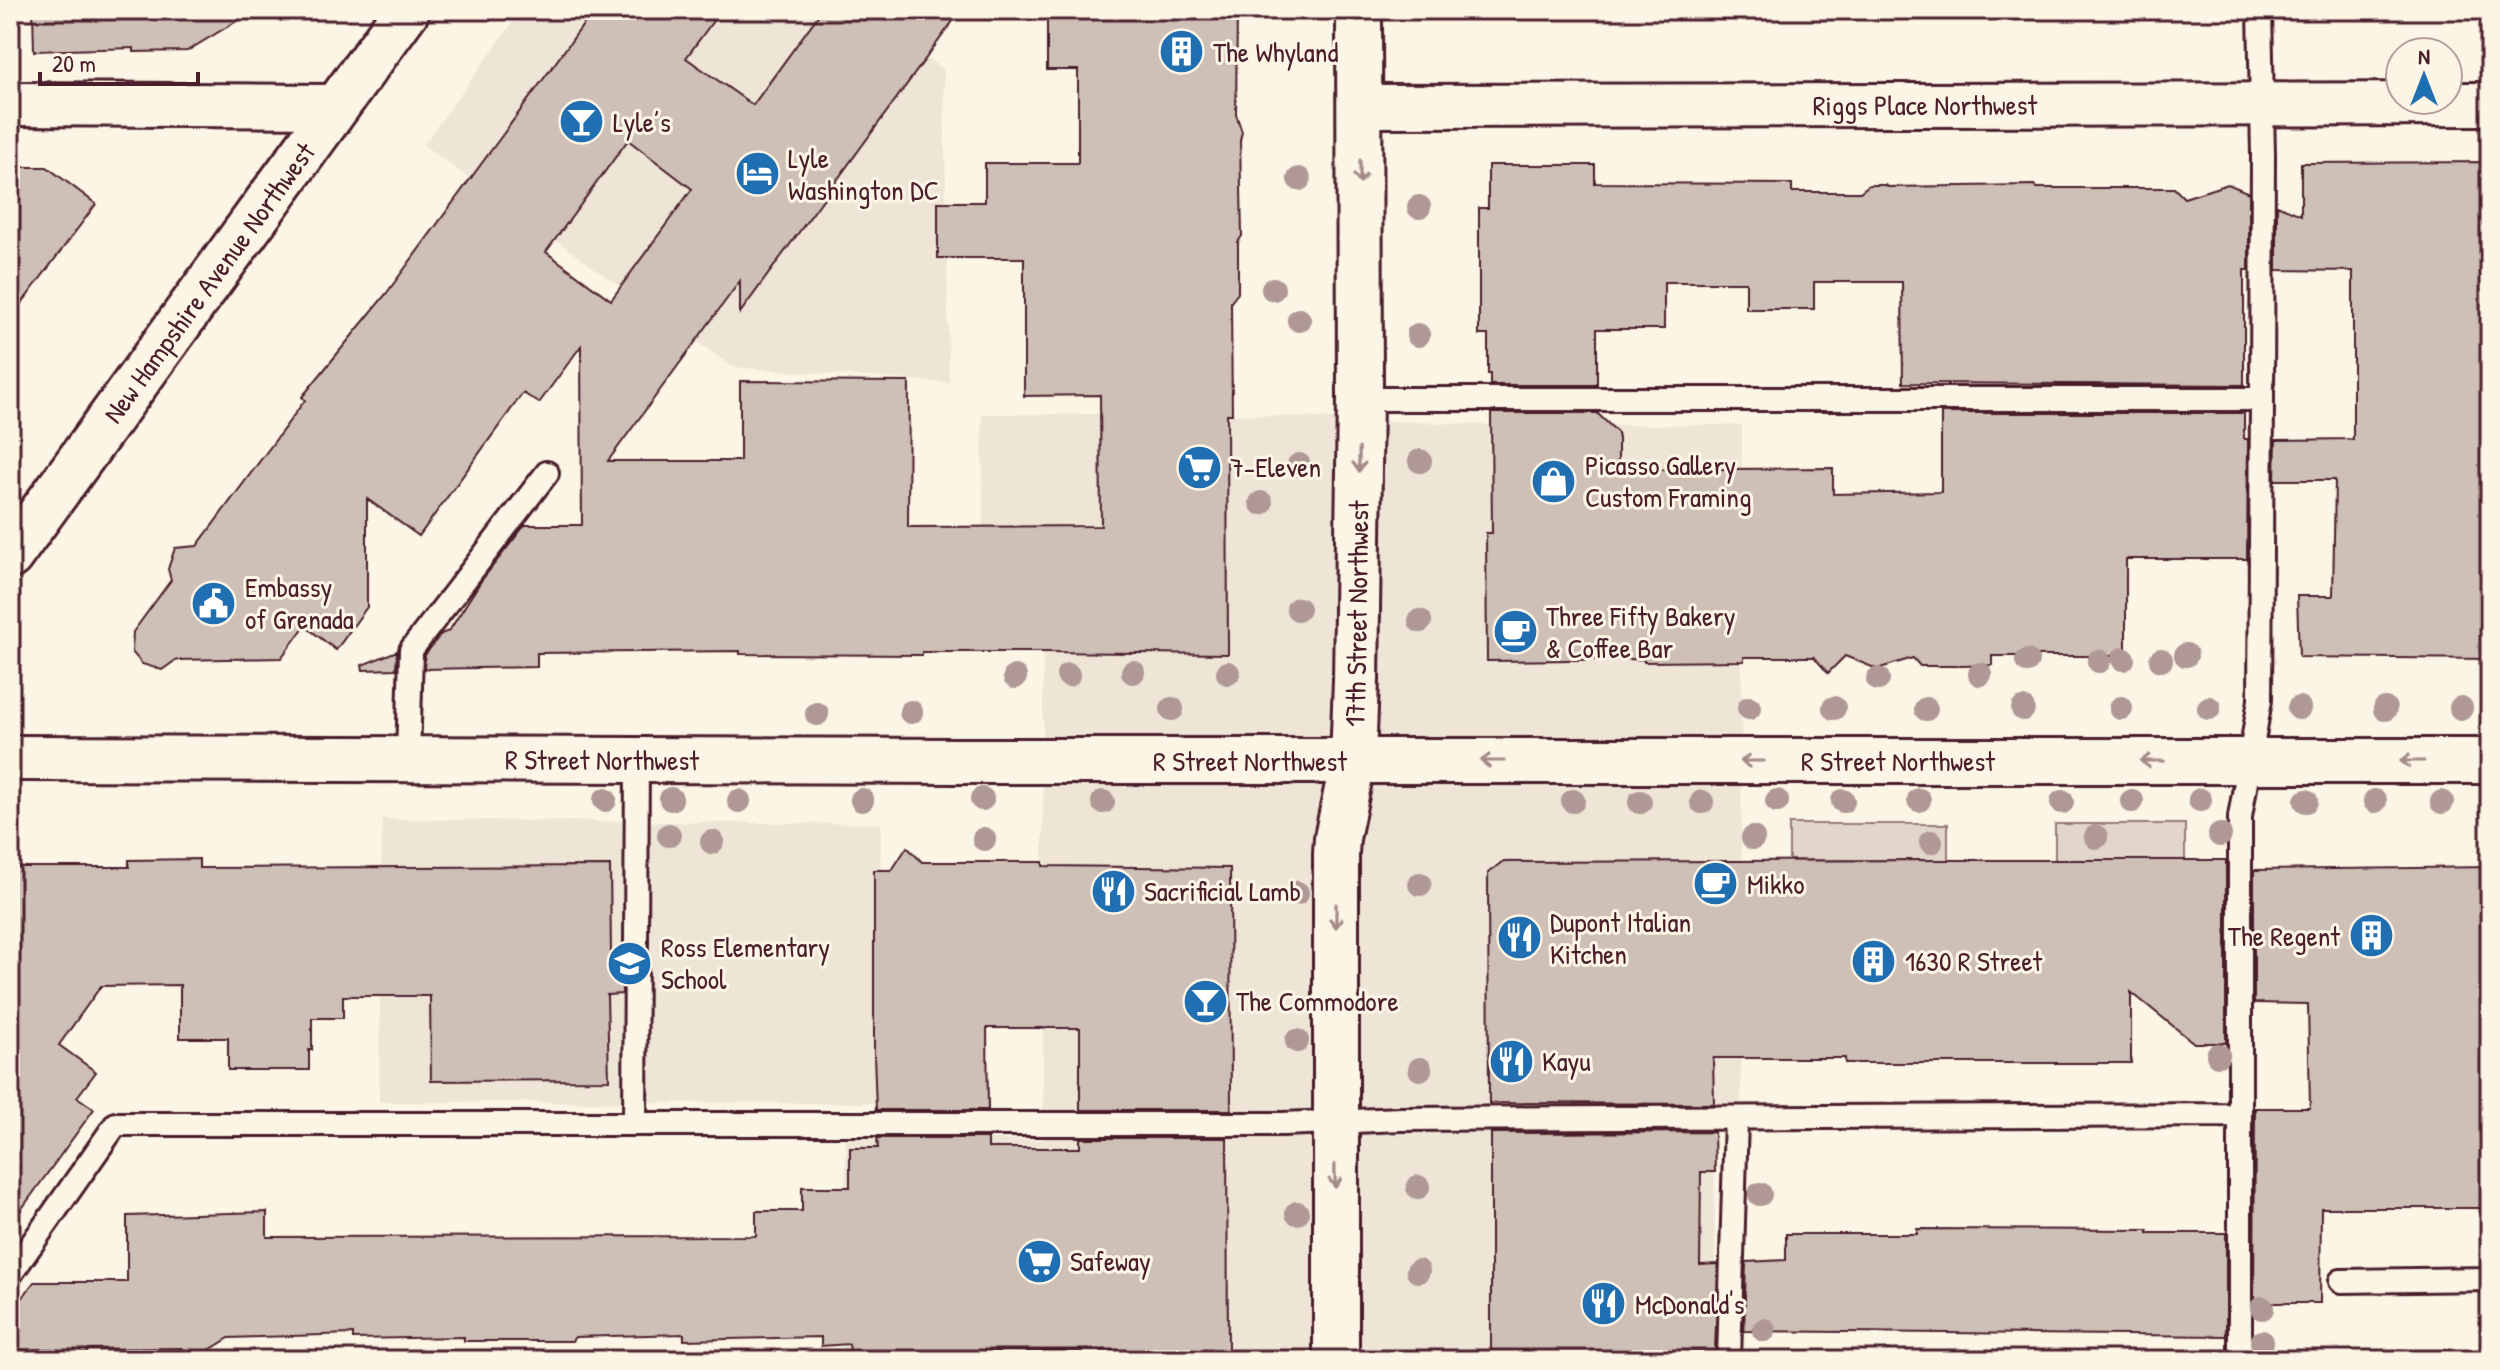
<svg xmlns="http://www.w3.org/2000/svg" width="2500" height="1370" font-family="'Patrick Hand',sans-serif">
	<rect width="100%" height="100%" fill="#fcf5e5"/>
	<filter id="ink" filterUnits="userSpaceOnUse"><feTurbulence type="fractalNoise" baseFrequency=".0125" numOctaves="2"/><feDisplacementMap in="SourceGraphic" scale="16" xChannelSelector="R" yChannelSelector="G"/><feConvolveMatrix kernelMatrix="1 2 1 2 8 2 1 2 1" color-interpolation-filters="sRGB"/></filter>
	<g filter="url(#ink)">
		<path fill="#eee5d7" d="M522,10H857L944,70L949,383L732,367L423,145Z
			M982,414H1227L1491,425H1742L1741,1104L1714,1130L1716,1360H1100V1354H843L846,1139L1043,1140V652L983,530Z
			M382,819L881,824L878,1103L379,1102Z"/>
		<path fill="#e2d5ca" stroke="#967a7a" stroke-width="2" d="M1789,824H1948V860H1789Z
			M2055,824H2185V860H2055Z"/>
		<path fill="#cfc0b7" stroke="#4a1f2b" stroke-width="2" fill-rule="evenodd" d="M33,10H255L187,51L134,52V48L34,51Z
			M594,10H721L686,58L753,105L822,10H961L740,313V281L608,461H740V381L909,382L908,527L1101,526L1100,395L1024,396V258H938V202H985V163H1078V70H1047V10H1237L1236,114L1242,132L1240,140L1242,236L1238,242V293L1231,302L1232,414H1227L1228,654L1043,652H922V655L740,654V651L537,653V667L424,669L425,655L441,634L449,631L481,581L525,525H582L581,346L539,403L523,393L419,536L367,499V607L336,650L305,626L281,658L176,660L162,670L142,664L132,652L133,632L171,580L168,569L175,548L197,546L305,400L302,397L386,294ZM628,140L692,189L611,300L546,252Z
			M2490,162V659L2299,657L2297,596H2333L2335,480H2275L2276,440L2353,439V271L2277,270V205L2301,215V163Z
			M1488,165H1595V183L1792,184V192H1860L1869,185H1886L1888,187L2034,185L2037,188H2174L2184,198L2228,184L2249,193V270H2244V385L1903,383L1902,282H1814V309H1746V282H1664V329H1597V385H1490V374H1488V335H1479V208H1488Z
			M10,167H47L96,204L10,319Z
			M1491,413H1597L1618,433V470L1833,468V494L1941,492V413H2244V439H2248L2247,559H2126V656H1992V665L1963,666H1920L1913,658L1877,669L1845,656L1828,673L1814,657H1744V661L1644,662V659L1487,661L1486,533H1492Z
			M397,651L396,669L363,670L362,665Z
			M907,847L922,862H1043V866L1230,868L1231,1110H1080V1028H987L988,1110H876L874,1054V870H892Z
			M199,859V868L610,866L611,953L622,952V994L607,995L609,1080L431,1081L430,996H343V1018H312V1050H309V1070H228V1038H180V985L101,986L59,1045L96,1072L77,1097L94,1109L10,1225V867H129V860Z
			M1948,860H2226V1043H2194L2131,992V1063H1845V1058H1713L1714,1104L1489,1103L1488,873L1502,862Z
			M2490,867V1208H2321L2320,1303H2254L2255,1108H2310L2308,1004L2254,1003V870Z
			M1714,1132L1715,1172H1701L1700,1265L1718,1264L1715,1352L1491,1354V1133Z
			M877,1138H988V1148H1080V1138H1227L1228,1350L850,1352L849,1344L821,1346V1337L684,1340V1334L575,1337L572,1341H464V1337L353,1339V1334L229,1338L203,1354L187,1353L182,1348L89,1349L83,1358H64L53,1349L10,1350V1315L34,1282H127V1216L267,1212V1237L756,1236V1211H802V1187H850V1148H878Z
			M1917,1229L2148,1230V1233H2226V1336L1744,1331L1746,1262L1786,1260V1234H1917Z"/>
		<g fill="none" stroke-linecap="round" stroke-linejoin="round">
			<defs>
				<path id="service" d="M1360,399H2262L2263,155L2260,10
					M408,760L411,650L547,473
					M635,1124L637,760
					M10,1275L116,1124H1283L1401,1119L2239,1115
					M2341,1281L2490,1279
					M1729,1360L1736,1118
					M2240,1360V817L2260,700L2262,399"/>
				<g id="minor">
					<path d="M10,104L336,106"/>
					<path id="s1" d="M1359,106L2490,104"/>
				</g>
				<g id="secondary">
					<path id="s2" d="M10,556L407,10"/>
					<path id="s3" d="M10,758L960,761H2490"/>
					<path id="s4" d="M1336,1360V854L1337,838L1353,761L1356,680L1360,399L1359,10"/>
				</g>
			</defs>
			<use href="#service" stroke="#4a1f2b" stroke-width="28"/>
			<use href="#minor" stroke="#4a1f2b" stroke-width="48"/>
			<use href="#secondary" stroke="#4a1f2b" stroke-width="50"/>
			<use href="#service" stroke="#fcf5e5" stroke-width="22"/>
			<use href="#minor" stroke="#fcf5e5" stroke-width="42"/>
			<use href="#secondary" stroke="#fcf5e5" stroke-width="44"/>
		</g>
		<g fill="#af9895">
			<circle cx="1299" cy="179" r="12"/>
			<circle cx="1419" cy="207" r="12"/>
			<circle cx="1273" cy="289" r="12"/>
			<circle cx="1299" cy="320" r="12"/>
			<circle cx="1418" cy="335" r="12"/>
			<circle cx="1420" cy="461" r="12"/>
			<circle cx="1299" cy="465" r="12"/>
			<circle cx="1261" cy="503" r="12"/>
			<circle cx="1298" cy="609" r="12"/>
			<circle cx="1420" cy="621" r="12"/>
			<circle cx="2186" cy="655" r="12"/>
			<circle cx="2123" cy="659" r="12"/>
			<circle cx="2161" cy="660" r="12"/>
			<circle cx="2027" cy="661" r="12"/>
			<circle cx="2099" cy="661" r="12"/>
			<circle cx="1133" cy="672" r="12"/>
			<circle cx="1228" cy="673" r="12"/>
			<circle cx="1980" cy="674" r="12"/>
			<circle cx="1068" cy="675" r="12"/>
			<circle cx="1015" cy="677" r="12"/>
			<circle cx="1878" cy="679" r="12"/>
			<circle cx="1749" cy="708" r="12"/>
			<circle cx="1834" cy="708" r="12"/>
			<circle cx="2121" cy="708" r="12"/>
			<circle cx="2209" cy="708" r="12"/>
			<circle cx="2299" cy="708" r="12"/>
			<circle cx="2461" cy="708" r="12"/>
			<circle cx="1172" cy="709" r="12"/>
			<circle cx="1926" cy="709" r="12"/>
			<circle cx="2023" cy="709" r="12"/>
			<circle cx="2385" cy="709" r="12"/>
			<circle cx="911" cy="712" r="12"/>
			<circle cx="817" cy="714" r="12"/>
			<circle cx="671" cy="799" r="12"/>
			<circle cx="982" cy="799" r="12"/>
			<circle cx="605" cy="800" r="12"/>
			<circle cx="862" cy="800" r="12"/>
			<circle cx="1919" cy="800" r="12"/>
			<circle cx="2200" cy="800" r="12"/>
			<circle cx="739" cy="801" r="12"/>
			<circle cx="1573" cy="801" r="12"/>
			<circle cx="1777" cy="801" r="12"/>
			<circle cx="1843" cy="801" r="12"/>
			<circle cx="2132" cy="801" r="12"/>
			<circle cx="2306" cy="801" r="12"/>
			<circle cx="2375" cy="801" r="12"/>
			<circle cx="1103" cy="802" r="12"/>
			<circle cx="1640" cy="802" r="12"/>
			<circle cx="1702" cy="802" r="12"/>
			<circle cx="2062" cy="802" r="12"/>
			<circle cx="2442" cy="802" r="12"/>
			<circle cx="669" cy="835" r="12"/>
			<circle cx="2220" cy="835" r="12"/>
			<circle cx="2096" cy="837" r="12"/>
			<circle cx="1753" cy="838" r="12"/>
			<circle cx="984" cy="839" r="12"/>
			<circle cx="712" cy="842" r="12"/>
			<circle cx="1931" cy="842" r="12"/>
			<circle cx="1420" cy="884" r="12"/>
			<circle cx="1297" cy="893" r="12"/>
			<circle cx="1297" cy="1041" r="12"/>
			<circle cx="2218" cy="1055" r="12"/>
			<circle cx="1420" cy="1069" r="12"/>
			<circle cx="1418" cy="1187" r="12"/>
			<circle cx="1760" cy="1194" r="12"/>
			<circle cx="1297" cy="1213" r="12"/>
			<circle cx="1418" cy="1271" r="12"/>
			<circle cx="2262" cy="1308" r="12"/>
			<circle cx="1764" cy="1330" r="12"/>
			<circle cx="2262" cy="1342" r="12"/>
		</g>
		<defs><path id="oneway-shaft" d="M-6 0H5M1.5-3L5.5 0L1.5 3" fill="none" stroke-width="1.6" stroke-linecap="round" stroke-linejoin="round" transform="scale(2)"/></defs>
		<g stroke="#a38a88">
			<use href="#oneway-shaft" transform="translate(1360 172) rotate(90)"/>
			<use href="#oneway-shaft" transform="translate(1359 460) rotate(91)"/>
			<use href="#oneway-shaft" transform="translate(1492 761) rotate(180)"/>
			<use href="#oneway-shaft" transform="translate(1752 761) rotate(180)"/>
			<use href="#oneway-shaft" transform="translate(2152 761) rotate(180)"/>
			<use href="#oneway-shaft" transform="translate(2412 761) rotate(180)"/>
			<use href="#oneway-shaft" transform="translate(1336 916) rotate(90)"/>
			<use href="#oneway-shaft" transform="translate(1335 1176) rotate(89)"/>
		</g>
	</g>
	<defs>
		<symbol id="building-disc" viewBox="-11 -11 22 22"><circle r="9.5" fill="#1f6fb2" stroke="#fcf5e5"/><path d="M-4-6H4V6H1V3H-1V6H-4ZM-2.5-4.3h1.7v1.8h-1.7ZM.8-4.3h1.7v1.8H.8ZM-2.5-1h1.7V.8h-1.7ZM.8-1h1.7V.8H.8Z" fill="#fff"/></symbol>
		<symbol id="bar-disc" viewBox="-11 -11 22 22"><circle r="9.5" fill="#1f6fb2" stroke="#fcf5e5"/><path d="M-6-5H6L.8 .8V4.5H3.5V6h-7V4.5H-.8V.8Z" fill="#fff"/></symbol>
		<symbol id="hotel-disc" viewBox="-11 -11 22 22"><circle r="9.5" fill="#1f6fb2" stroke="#fcf5e5"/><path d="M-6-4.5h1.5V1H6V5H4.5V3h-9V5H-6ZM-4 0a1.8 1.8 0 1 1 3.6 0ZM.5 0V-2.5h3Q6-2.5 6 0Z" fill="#fff"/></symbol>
		<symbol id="supermarket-disc" viewBox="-11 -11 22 22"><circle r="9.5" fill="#1f6fb2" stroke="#fcf5e5"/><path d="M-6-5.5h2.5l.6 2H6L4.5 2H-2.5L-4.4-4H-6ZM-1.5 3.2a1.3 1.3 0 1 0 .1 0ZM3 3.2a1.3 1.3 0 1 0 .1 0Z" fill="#fff"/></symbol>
		<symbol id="shop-disc" viewBox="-11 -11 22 22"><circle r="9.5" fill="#1f6fb2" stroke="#fcf5e5"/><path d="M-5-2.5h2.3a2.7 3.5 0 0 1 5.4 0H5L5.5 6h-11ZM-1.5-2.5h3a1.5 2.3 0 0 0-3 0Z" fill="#fff"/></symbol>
		<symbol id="civic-disc" viewBox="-11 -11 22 22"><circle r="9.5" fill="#1f6fb2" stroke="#fcf5e5"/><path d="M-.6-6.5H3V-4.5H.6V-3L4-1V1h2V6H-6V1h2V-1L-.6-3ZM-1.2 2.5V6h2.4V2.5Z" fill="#fff"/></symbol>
		<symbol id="cafe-disc" viewBox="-11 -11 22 22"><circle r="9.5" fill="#1f6fb2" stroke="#fcf5e5"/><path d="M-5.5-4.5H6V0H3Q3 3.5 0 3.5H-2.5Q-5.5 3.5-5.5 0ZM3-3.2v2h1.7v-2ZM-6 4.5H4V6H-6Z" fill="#fff"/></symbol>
		<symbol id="restaurant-disc" viewBox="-11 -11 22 22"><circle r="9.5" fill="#1f6fb2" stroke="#fcf5e5"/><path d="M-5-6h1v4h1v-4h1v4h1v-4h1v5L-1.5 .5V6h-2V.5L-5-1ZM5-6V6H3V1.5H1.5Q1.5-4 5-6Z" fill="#fff"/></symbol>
		<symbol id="school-disc" viewBox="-11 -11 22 22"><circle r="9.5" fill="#1f6fb2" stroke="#fcf5e5"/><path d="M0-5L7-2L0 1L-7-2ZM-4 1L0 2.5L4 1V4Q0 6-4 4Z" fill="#fff"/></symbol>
	</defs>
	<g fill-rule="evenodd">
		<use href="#building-disc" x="1156" y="26" width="51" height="51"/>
		<use href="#bar-disc" x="556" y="96" width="51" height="51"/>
		<use href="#hotel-disc" x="732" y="148" width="51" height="51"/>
		<use href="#supermarket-disc" x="1174" y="442" width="51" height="51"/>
		<use href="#shop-disc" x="1528" y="456" width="51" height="51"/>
		<use href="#civic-disc" x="188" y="578" width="51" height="51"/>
		<use href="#cafe-disc" x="1490" y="606" width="51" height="51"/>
		<use href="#cafe-disc" x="1690" y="858" width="51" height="51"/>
		<use href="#restaurant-disc" x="1088" y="866" width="51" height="51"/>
		<use href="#building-disc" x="2346" y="910" width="51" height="51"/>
		<use href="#restaurant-disc" x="1494" y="912" width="51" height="51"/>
		<use href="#building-disc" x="1848" y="936" width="51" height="51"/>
		<use href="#school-disc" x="604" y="938" width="51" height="51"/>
		<use href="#bar-disc" x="1180" y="976" width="51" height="51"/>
		<use href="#restaurant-disc" x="1486" y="1036" width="51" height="51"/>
		<use href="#supermarket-disc" x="1014" y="1236" width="51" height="51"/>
		<use href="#restaurant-disc" x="1578" y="1278" width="51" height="51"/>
	</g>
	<g text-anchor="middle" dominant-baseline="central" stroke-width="6" stroke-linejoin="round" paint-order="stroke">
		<g font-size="28" fill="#4a1f2b" stroke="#fcf5e5" text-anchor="start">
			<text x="1213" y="52">The Whyland</text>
			<text x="613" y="122">Lyle’s</text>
			<text x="788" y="158">Lyle<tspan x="788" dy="32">Washington DC</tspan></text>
			<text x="1585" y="465">Picasso Gallery<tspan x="1585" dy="32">Custom Framing</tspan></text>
			<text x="1230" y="467">7-Eleven</text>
			<text x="245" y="587">Embassy<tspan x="245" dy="32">of Grenada</tspan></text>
			<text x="1546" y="616">Three Fifty Bakery<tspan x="1546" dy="32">&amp; Coffee Bar</tspan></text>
			<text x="1747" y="884">Mikko</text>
			<text x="1144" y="891">Sacrificial Lamb</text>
			<text x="1550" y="922">Dupont Italian<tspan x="1550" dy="32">Kitchen</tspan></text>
			<text x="2340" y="936" text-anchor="end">The Regent</text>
			<text x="661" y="947">Ross Elementary<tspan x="661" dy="32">School</tspan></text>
			<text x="1905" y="961">1630 R Street</text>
			<text x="1236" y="1001">The Commodore</text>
			<text x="1542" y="1061">Kayu</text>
			<text x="1070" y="1261">Safeway</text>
			<text x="1635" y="1304">McDonald's</text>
		</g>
		<g font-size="28" fill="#4a1f2b" stroke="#fcf5e5">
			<text stroke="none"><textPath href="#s1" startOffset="566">Riggs Place Northwest</textPath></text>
			<text stroke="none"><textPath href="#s2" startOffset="338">New Hampshire Avenue Northwest</textPath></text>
			<text stroke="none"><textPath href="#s4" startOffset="748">17th Street Northwest</textPath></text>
			<text stroke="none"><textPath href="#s3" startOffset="592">R Street Northwest</textPath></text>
			<text stroke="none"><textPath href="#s3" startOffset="1240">R Street Northwest</textPath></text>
			<text stroke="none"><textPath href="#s3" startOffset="1888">R Street Northwest</textPath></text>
		</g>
	</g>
	<rect width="2500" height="1370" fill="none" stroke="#fcf5e5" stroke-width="40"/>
	<rect x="20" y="20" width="2460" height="1330" fill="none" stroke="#4a1f2b" stroke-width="3" filter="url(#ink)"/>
	<g transform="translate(2424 76)"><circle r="38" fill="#fcf5e5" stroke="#b59f9b" stroke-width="2"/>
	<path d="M0-6L14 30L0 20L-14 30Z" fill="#1f6fb2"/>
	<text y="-12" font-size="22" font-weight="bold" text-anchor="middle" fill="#4a1f2b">N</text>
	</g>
	<path d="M40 72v12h158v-12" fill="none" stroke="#4a1f2b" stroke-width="4"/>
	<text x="52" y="72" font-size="24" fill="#4a1f2b" stroke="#fcf5e5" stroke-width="6" paint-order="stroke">20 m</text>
</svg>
